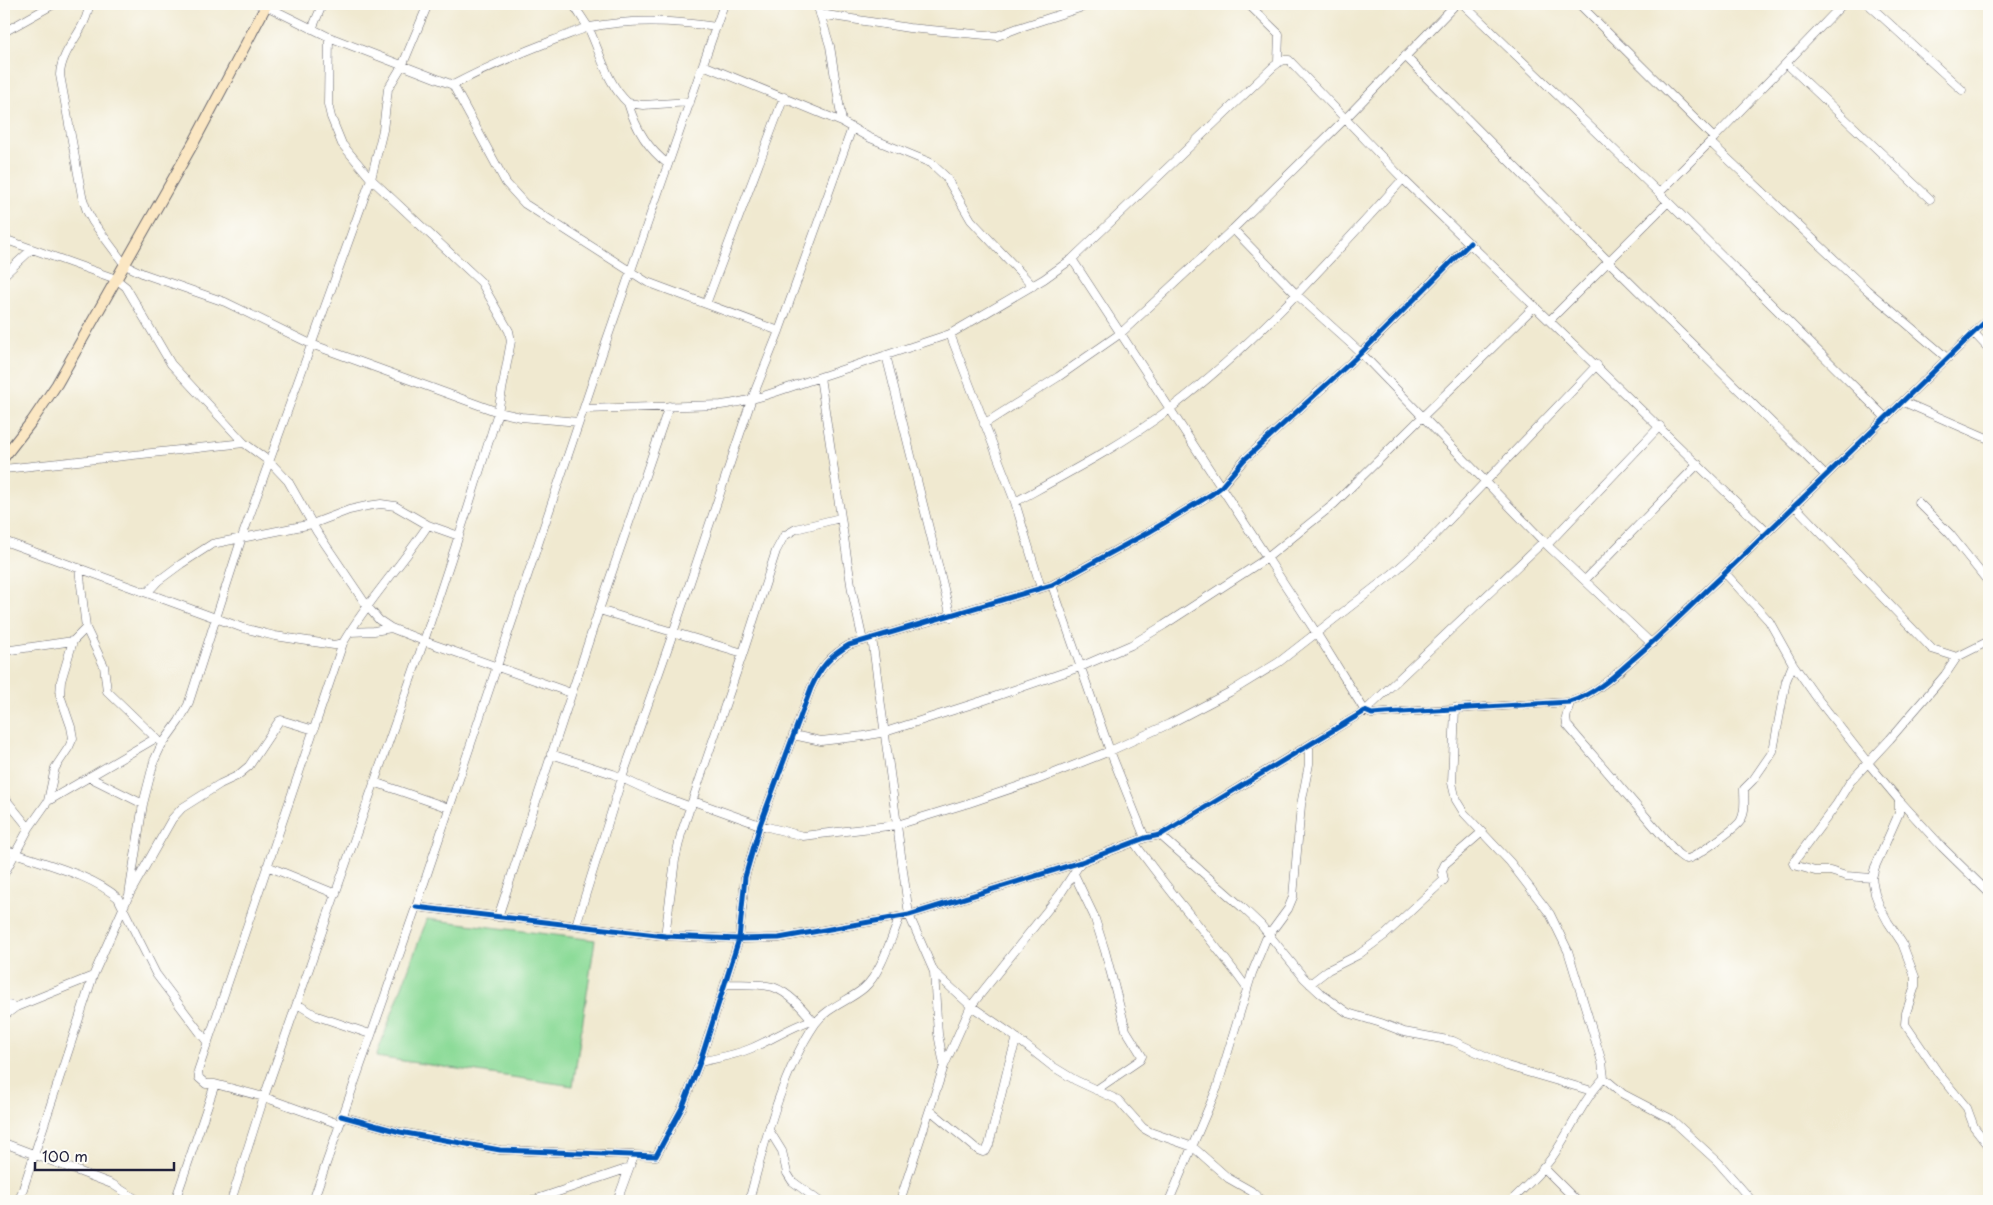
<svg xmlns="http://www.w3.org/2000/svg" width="1993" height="1205" font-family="'Playpen Sans',sans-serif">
	<rect width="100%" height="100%" fill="#fdfcf7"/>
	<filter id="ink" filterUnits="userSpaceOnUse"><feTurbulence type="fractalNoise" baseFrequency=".02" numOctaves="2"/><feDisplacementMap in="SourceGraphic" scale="10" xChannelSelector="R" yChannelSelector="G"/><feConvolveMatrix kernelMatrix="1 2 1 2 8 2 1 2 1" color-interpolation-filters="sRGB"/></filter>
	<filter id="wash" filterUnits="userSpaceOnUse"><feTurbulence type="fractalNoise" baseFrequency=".0096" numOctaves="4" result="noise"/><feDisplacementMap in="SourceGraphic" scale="20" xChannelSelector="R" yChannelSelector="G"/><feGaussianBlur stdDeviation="1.12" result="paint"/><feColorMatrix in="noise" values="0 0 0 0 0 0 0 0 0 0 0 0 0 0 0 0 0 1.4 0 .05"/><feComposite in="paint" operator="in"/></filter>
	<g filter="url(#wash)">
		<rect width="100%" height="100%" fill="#f0e9d0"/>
		<path fill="#8ddb99" stroke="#587e6a" d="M427,919L595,940L573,1086L376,1057Z"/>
	</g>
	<g filter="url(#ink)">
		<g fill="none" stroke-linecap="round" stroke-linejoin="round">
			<defs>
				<path id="street" d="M89,4C87,31 61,48 60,75L82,196L87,211L93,222L125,265L144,274L225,302L311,344L498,412L521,417L579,422
					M258,4L266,6L329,37L453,85L506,183L525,204L647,282L779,331
					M573,4C578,12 583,19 588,27C601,53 606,83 628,103L643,105L690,102
					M817,4L830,46L842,122
					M1248,4L1279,34L1278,62
					M1463,4L1659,193L1887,419
					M1579,4L1714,138L1659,193
					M1868,4L1962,90
					M820,14L909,28L997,36L1018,28L1092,4
					M312,29L320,10L319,4
					M4,32L54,4
					M1405,56L1608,261L1825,475
					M1787,64L1930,199
					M703,65L842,122L868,137L931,163L946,177L971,220L1033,286
					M453,85C485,68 520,53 554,40C566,36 578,30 590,27C632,19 673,20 716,27
					M628,103C635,127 648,149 668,164
					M1714,138L1843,4
					M1710,142L1867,290L1947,358
					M1233,229L1297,295L1361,353L1547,545L1652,644
					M4,239L116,279L126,287L171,364L244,443L270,462L288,481L317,532L367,606L379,620L391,628L424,641L571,693
					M1072,259L1317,634L1365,711L1544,541
					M4,275L32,249
					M706,304L784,97
					M1550,320L1668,202
					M1974,333L1989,349
					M950,334L1015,502L1041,588
					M886,355L951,617
					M1904,402L1989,439
					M584,409L721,405C755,401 787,388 820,377
					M984,424L1058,377L1121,333L1233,229L1345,119L1456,4
					M4,469L244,443
					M1015,502C1068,473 1122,445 1171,408C1258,342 1330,259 1403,179
					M1918,502L1950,534L1989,583
					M1794,505L1932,649L1957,657
					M4,541L243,628L275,636L334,645L343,643C368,600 402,565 428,525
					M1547,545L1660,426
					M79,568L86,628L104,666L107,691L158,740
					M1725,573L1769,621L1793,664L1817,698L1868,763L1899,800V813L1875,867L1872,878L1875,894L1880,907L1888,922L1902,943L1915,977V986L1906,1013L1905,1024L1939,1074L1967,1108L1974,1127L1989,1146
					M1585,580L1698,464
					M1052,585L1110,751L1145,838
					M147,593L158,581L181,564L212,544L312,524L349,510L367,506L381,504L395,506L428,525L459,536
					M599,610L743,653
					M350,632L374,631L391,628
					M872,638L909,915L934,972L971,1006L1010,1033L1052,1066L1075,1080L1118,1100L1143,1128L1150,1132L1193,1147L1228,1178L1251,1191L1262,1201
					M863,641L852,591L820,377L950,334L1044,279L1072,259L1273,67L1282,60H1289L1403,179L1767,532
					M4,651L73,641
					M1570,702L1566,718L1567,725L1677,853C1680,855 1683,859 1687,859C1695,858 1738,827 1741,820C1746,811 1744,800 1744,789L1753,780L1773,751L1786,681L1793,664
					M1455,708L1452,783L1456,800L1464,813L1510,862L1550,914L1568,951L1602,1062L1604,1078L1623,1094L1671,1119L1718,1162L1752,1201
					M793,735L821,741L864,736L885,732L982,701L1080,667L1131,645L1164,625L1267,558L1334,504L1535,306
					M551,754L613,774L656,794L691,807
					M89,777L143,804
					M374,782L449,808
					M4,797L29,828
					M1899,800L1942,847L1989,893
					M48,801L55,768L69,747L73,738L71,727L60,695L61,681L73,641L86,628
					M693,801L760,825L803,836L897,825L969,803L1037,780L1110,751L1169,724L1230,692L1279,662L1392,574L1427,543L1597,365
					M1160,835L1243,908L1261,925L1304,978L1320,993L1348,1013L1381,1023L1404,1032L1453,1041L1507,1066L1592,1091
					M1134,842C1169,893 1211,937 1246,987
					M4,849C39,863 90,873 118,898L156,974L208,1043
					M267,866L336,894
					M4,874L29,828L48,801L156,738
					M1074,874L1094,916L1105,951L1126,1030L1142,1056L1140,1060L1096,1090
					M1872,878L1846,876L1830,871H1815L1794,865L1793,863L1836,805L1850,782L1890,739L1945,675L1957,657L1989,641
					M129,895L143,804L154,761L161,746L179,721L188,705L242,537L371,179L383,130L388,89L403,64L428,4
					M416,907L665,936L739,939L779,938L909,915L1081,862L1145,838L1160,835L1365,711L1372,714L1385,713L1570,702C1595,694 1613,677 1632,660C1664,633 1693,603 1723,575C1812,489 1901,404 1989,318
					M498,917L599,610L669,406
					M576,925L622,778L673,633L751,401L779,331L852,128
					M665,936L675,860L681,834L743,653L776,551L784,536L796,529L840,518
					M934,972L938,1034L944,1065
					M726,984C740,985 759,983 773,987C790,993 803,1009 814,1022
					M1310,984L1328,970L1358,955L1385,935L1444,880L1442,870L1445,864L1482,832
					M4,1004L16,1007
					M297,1004L317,1016L370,1034
					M4,1016L16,1007L93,976
					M700,1062C717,1058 736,1055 752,1048C773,1039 790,1027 812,1020
					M930,1110L978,1150L983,1152L986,1151L989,1145L1009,1063L1017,1038
					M341,1116L400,1132L500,1150L656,1156L683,1106L700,1062L739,939L745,877L760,825L811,688C820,668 830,656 849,645L1052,585L1149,532L1212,494L1221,487L1244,460L1361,353L1470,243
					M339,1124L264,1097L215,1084H206L199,1078L198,1071L343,643
					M769,1130L782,1151L787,1173L792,1181L819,1201
					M4,1143L112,1184L139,1201
					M1543,1167L1577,1201
					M19,1201L93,976L129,895L172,819L182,808L220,784L237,776L249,766L279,721L281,720L314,730
					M175,1201L215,1084
					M231,1201L264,1097L424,641L468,508L498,412L511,341L509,331L481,282L371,179L342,144L331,117L328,104L329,37
					M313,1201L416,907L606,342L724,4
					M531,1201L629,1168
					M617,1201L634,1155
					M749,1201C765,1142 780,1076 815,1024C827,1007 849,1001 864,988C881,973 891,938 900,917
					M900,1201L944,1066L971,1006L1061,893L1081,862
					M1169,1201L1217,1088L1252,973L1266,939L1288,909L1293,897L1301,805L1309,764V746
					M1511,1201C1525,1187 1541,1173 1553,1156C1571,1130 1582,1101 1604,1078
					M1986,1201L1989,1197"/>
				<path id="secondary" d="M4,457L32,421L57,384L194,142L267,4"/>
			</defs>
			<use href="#street" stroke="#6a686f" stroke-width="9"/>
			<use href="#secondary" stroke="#6a686f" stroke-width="12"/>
			<use href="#street" stroke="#fff" stroke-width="8"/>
			<use href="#secondary" stroke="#fbe7c3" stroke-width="10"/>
			<defs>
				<path id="cycleway" d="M416,907L665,936L739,939L779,938L909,915L1081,862L1145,838L1160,835L1365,711L1372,714L1385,713L1570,702C1595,694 1613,677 1632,660C1664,633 1693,603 1723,575C1812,489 1901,404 1989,318
					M341,1116L400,1132L500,1150L656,1156L683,1106L700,1062L739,939L745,877L760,825L811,688C820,668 830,656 849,645L1052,585L1149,532L1212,494L1221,487L1244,460L1361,353L1470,243"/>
			</defs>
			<use href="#cycleway" stroke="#fdfcf7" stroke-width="8"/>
			<use href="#cycleway" stroke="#0057b8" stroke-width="5"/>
		</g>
	</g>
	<rect width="1993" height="1205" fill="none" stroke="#fdfcf7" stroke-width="20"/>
	<path d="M35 1162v8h139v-8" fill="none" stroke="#22223b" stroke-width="2.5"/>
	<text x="42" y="1162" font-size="15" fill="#22223b" stroke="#fdfcf7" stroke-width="4" paint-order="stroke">100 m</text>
</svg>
